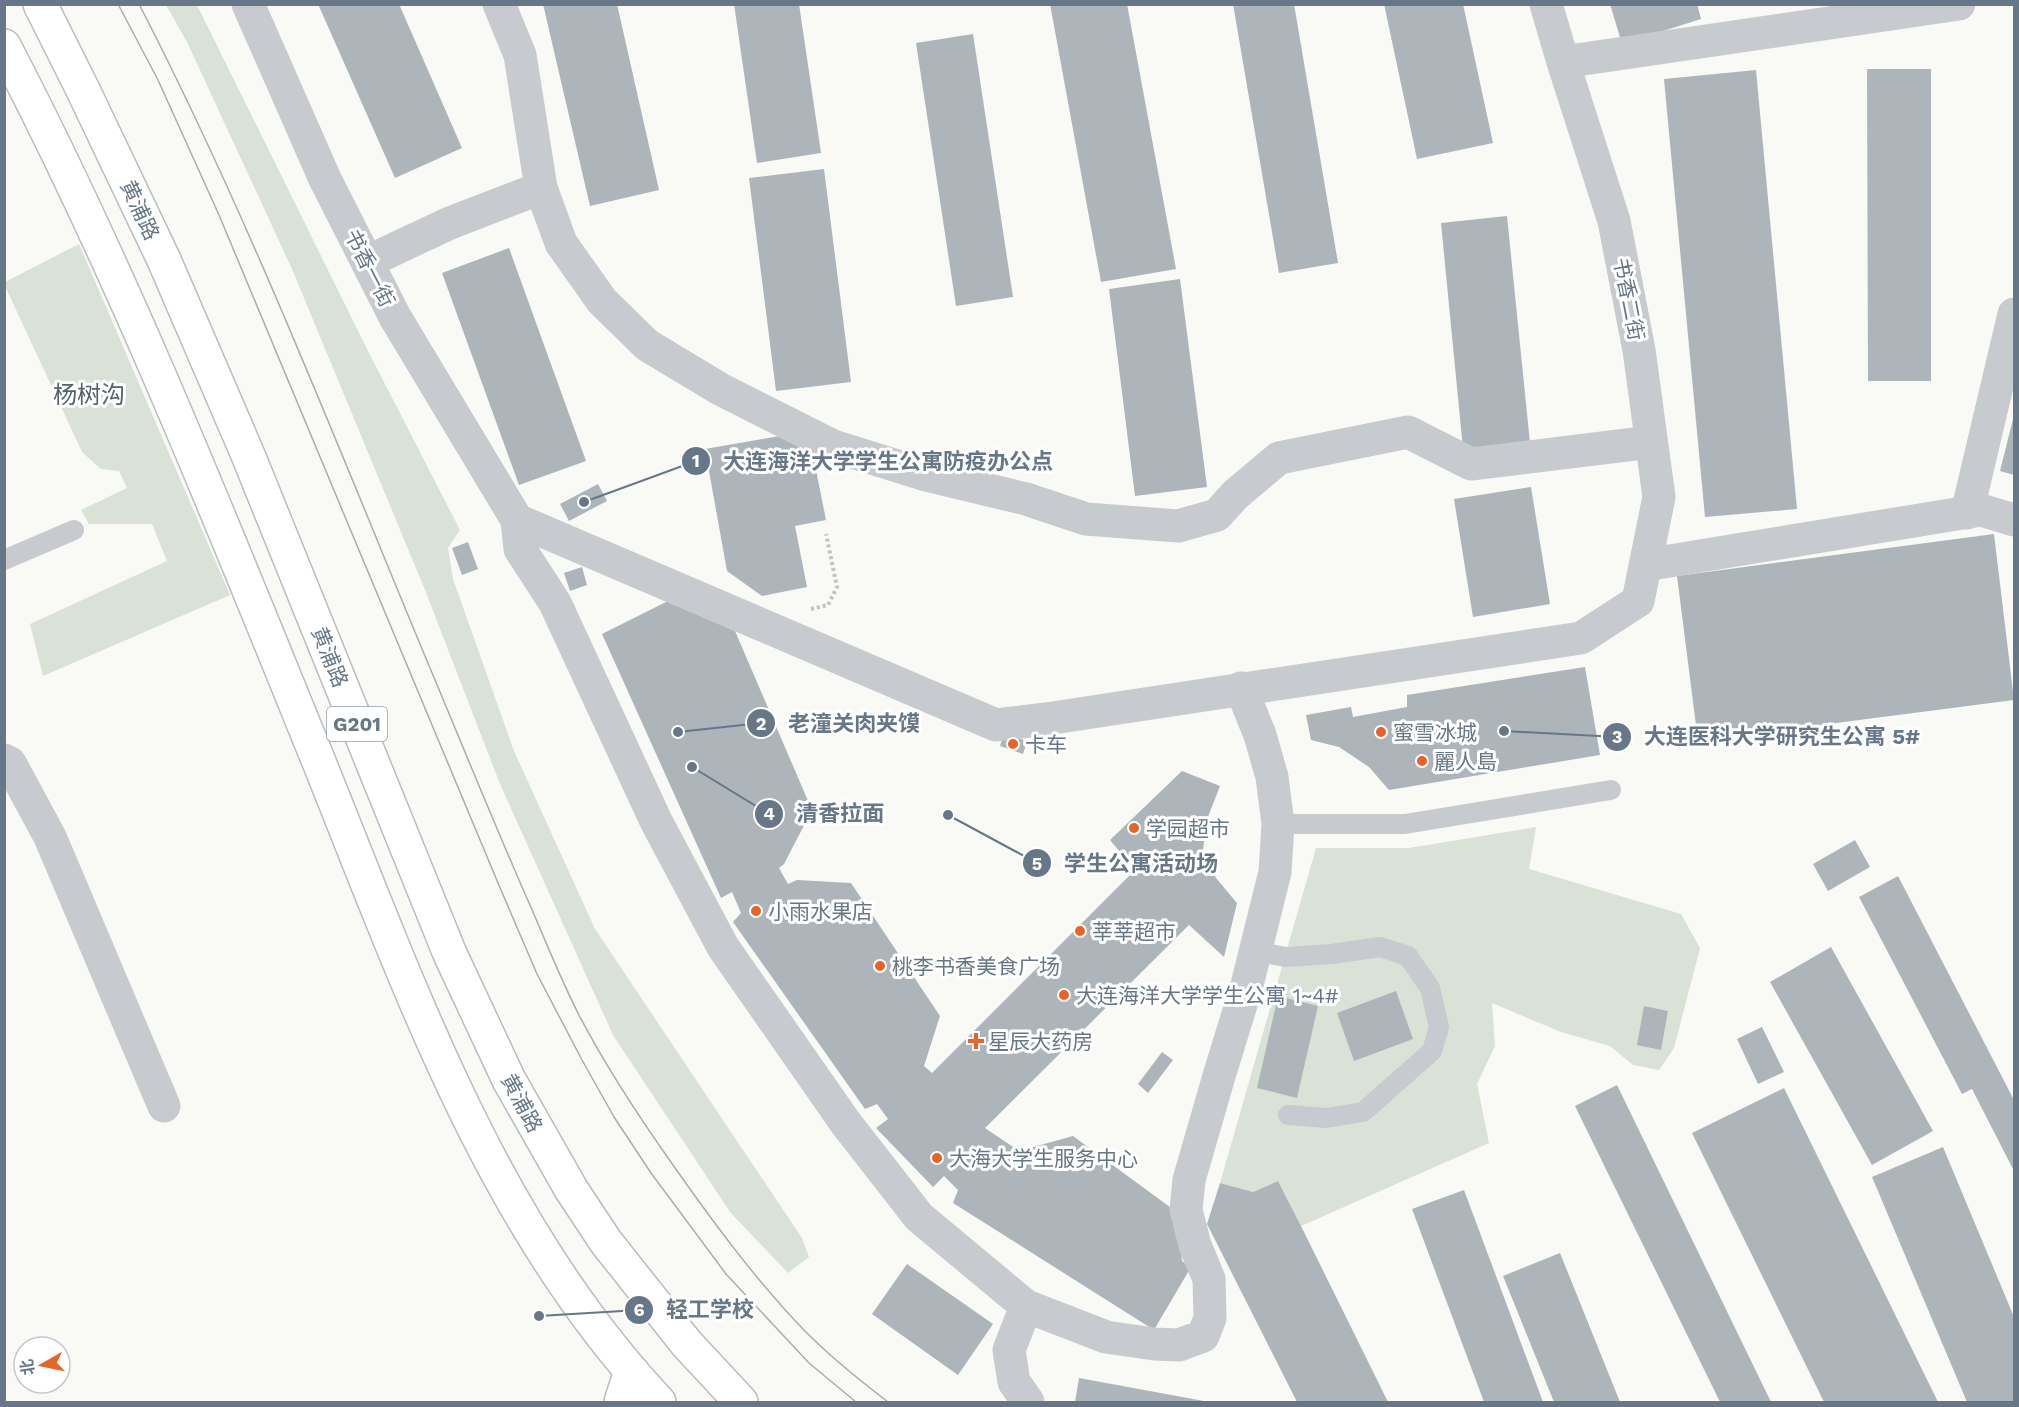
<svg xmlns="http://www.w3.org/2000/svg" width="2019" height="1407" font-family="'Work Sans','Noto Sans SC',sans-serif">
	<rect width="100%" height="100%" fill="#f9f9f6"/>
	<path fill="#dae1d7" d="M166,5H197L367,349L460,530L448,548L453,579L514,751L595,929L802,1238L809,1257L788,1273L730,1212L613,1035L500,784L425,590L292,269L187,42Z
		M79,244L230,595L43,676L30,624L167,561L152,524H89L81,510L127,488L119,471L101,469L82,452L5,286V282Z
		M1536,827L1529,869L1681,914L1700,948L1674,1048L1659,1070L1633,1065L1610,1046L1561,1032L1492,1003L1495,1046L1477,1084L1489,1143L1301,1226L1278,1181L1253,1192L1220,1183L1316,848H1409Z"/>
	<path fill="#adb5bb" d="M318,4H399L462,148L395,178Z
		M543,4H617L659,190L590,206Z
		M734,4H799L821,153L757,163Z
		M1050,4H1127L1176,269L1101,282Z
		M1233,4H1294L1338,263L1279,273Z
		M1384,4H1463L1493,143L1417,159Z
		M1610,4H1697L1701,19L1622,44Z
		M973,34L1013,297L956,306L916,43Z
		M1867,69H1931V381H1868Z
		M1756,70L1797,509L1705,517L1664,79Z
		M824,169L851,382L776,391L749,178Z
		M1507,216L1530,443L1463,449L1441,223Z
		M509,248L586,461L519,485L442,273Z
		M1180,279L1207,487L1135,496L1109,289Z
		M2014,415V475L2000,471Z
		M780,436L813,455L826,520L795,526L807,587L762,596L727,571L705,449Z
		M598,484L607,501L569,521L560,504Z
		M1531,487L1550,604L1473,617L1454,499Z
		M1994,534L2014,700L1698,741L1677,576Z
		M468,542L478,569L462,575L452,548Z
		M582,567L587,585L570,591L564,573Z
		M668,601L732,624L812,810L784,864L779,868L788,884L797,880L851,883L940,1016L924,1066L932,1073L1135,870L1110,840L1182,771L1220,786L1206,822L1203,851L1216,878L1237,903L1224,957L1189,925L985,1128L1019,1151L1073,1136L1178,1213L1182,1261L1191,1267L1154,1330L953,1203L958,1190L944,1176L933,1187L876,1128L888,1119L877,1104L865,1109L733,922L741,913L732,892L721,898L602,634Z
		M1585,667L1600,755L1389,790L1369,767L1339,747L1311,740L1306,715L1351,707L1353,717L1407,707V695Z
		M1004,733L1027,741L1023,754L1000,746Z
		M1855,840L1870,867L1828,891L1813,864Z
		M1898,876L2014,1100V1171L1972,1089L1962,1094L1859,897Z
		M1831,947L1933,1131L1872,1165L1770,982Z
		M1396,991L1413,1039L1354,1061L1337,1013Z
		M1278,996L1318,1006L1297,1098L1257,1088Z
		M1644,1006L1668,1011L1661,1050L1637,1045Z
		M1762,1027L1784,1072L1758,1084L1737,1039Z
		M1162,1052L1173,1060L1148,1093L1138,1084Z
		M1617,1085L1771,1402H1720L1575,1106Z
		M1784,1088L1938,1402H1824L1692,1133Z
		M1943,1147L2014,1317V1402H1967L1872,1177Z
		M1278,1181L1301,1226L1388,1402H1297L1207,1224L1220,1183L1253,1192Z
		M1464,1190L1543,1402H1484L1412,1209Z
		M1560,1253L1620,1402H1554L1503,1276Z
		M907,1264L993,1324L958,1375L872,1314Z
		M1079,1378L1204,1401V1402H1075Z"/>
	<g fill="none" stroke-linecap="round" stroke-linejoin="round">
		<defs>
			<path id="secondary" d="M621,1402L631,1371"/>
			<path id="highway" d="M40,4L83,90L164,260L248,455L450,954L509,1080L571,1189L606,1242L687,1344L741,1402
				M4,46C125,278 221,521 319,762C409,985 491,1224 659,1402"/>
		</defs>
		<use href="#secondary" stroke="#b9bec3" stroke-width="36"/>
		<use href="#highway" stroke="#b9bdc0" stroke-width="36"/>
		<path stroke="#c0c3c5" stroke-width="4" stroke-dasharray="3 3" stroke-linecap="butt" d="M811,609L828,605L837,587L826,534"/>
		<path stroke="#c7cace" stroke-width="20" d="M4,560L74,530
			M1278,824H1405L1611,790
			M1255,951L1285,957L1332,954L1380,947L1408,956L1430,988L1439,1027L1432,1051L1363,1112L1326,1118L1288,1115"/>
		<path stroke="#c7cace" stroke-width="33" d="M248,4L325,179L395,317L517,520L520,549L555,603L656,821L723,947L845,1122L919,1217L1026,1306L1106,1337L1154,1344L1179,1345L1203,1336L1210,1318L1209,1279L1195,1245L1186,1210L1189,1180L1219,1076L1247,985L1275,872L1278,824L1272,777L1260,735L1241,688
			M499,4L520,55L541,188L561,243L602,301L647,345L720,389L833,446L926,475L1026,499L1086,519L1178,526L1217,515L1235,495L1279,458L1408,432L1471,464L1651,442
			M1563,62L1959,4
			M367,262L450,223L541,188
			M1967,513L2014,314
			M517,520L996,725L1046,719L1581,638L1638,601L1659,497L1639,350L1614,221L1563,62L1546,4
			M1645,565L1981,510L2014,520
			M4,760L10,763L50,837L164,1106
			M1026,1306L1009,1350L1014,1382L1028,1402"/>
		<use href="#secondary" stroke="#fff" stroke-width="33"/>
		<use href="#highway" stroke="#fff" stroke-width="33"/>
		<path stroke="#a7adb3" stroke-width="1.5" d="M118,4L158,80L219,215L498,883L537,974L582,1060L614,1117L651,1173L726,1274L809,1363L856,1402
			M139,4C250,219 337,445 430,668C464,749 497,831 533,912C548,947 562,982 579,1015C606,1067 639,1117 673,1165C713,1222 755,1279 803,1329C829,1356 858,1379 888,1402"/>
	</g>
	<g fill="#e96226" stroke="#fff" stroke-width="2">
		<circle cx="1381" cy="732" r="6"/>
		<circle cx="1013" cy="744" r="6"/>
		<circle cx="1422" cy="761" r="6"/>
		<circle cx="1134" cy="828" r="6"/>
		<circle cx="756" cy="911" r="6"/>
		<circle cx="1080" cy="931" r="6"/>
		<circle cx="880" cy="966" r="6"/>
		<circle cx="1064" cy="995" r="6"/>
		<path d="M973 1032h6v6h6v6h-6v6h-6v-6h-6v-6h6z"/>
		<circle cx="937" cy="1158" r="6"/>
	</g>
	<g text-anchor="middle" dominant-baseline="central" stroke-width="6" stroke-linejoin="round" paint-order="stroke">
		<rect fill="#fff" stroke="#95a0ac" stroke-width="1.5" x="327" y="707" width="60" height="34" rx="4.5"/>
		<g font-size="20" font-weight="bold" fill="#677788">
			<text x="357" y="724">G201</text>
		</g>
		<g font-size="21" fill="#677788" stroke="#fff">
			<text transform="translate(140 210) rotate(65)">黄浦路</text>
			<text transform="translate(370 268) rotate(63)">书香一街</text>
			<text transform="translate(1629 299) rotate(79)">书香二街</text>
			<text transform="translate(330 657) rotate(68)">黄浦路</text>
			<text transform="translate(522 1103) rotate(62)">黄浦路</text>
		</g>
		<g font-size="21" fill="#677788" stroke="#fff" text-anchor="start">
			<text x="1393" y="732">蜜雪冰城</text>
			<text x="1025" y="744">卡车</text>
			<text x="1434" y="761">麗人島</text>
			<text x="1146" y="828">学园超市</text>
			<text x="768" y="911">小雨水果店</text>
			<text x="1092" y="931">莘莘超市</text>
			<text x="892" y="966">桃李书香美食广场</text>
			<text x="1076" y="995">大连海洋大学学生公寓 1~4#</text>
			<text x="988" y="1041">星辰大药房</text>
			<text x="949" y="1158">大海大学生服务中心</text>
		</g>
		<g font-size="24" fill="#55616d" stroke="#fff">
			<text x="89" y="395">杨树沟</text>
		</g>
	</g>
	<path fill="none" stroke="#677788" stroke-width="2" d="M584 502L696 461M678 732L761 723M1504 731L1617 737M692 767L769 814M948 815L1037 863M539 1316L639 1310"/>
	<g fill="#677788" stroke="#fff" stroke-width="2">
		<circle cx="584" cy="502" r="6"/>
		<circle cx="678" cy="732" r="6"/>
		<circle cx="1504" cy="731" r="6"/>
		<circle cx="692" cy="767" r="6"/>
		<circle cx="948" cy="815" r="6"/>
		<circle cx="539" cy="1316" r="6"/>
		<circle cx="696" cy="461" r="15"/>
		<circle cx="761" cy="723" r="15"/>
		<circle cx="1617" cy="737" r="15"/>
		<circle cx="769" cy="814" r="15"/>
		<circle cx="1037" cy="863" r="15"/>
		<circle cx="639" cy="1310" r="15"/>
	</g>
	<g font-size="18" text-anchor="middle" font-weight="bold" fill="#fff">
		<text x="696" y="467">1</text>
		<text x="761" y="730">2</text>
		<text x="1617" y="743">3</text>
		<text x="769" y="820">4</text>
		<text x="1037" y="870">5</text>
		<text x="639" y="1316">6</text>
	</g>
	<g font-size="22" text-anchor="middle" font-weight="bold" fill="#677788" stroke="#fff" stroke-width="6" stroke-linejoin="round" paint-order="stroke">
		<text x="888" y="469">大连海洋大学学生公寓防疫办公点</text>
		<text x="854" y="731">老潼关肉夹馍</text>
		<text x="1782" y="744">大连医科大学研究生公寓 5#</text>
		<text x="840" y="821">清香拉面</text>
		<text x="1141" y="871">学生公寓活动场</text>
		<text x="710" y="1317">轻工学校</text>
	</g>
	<rect width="2019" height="1407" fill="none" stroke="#677788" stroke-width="12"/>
	<g transform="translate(42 1365) rotate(261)"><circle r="28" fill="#ffffff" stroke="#c2c9cf" stroke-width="1.5"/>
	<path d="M0-4.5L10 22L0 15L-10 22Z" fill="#e96226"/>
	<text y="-9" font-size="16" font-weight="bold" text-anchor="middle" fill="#677788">北</text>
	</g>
</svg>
